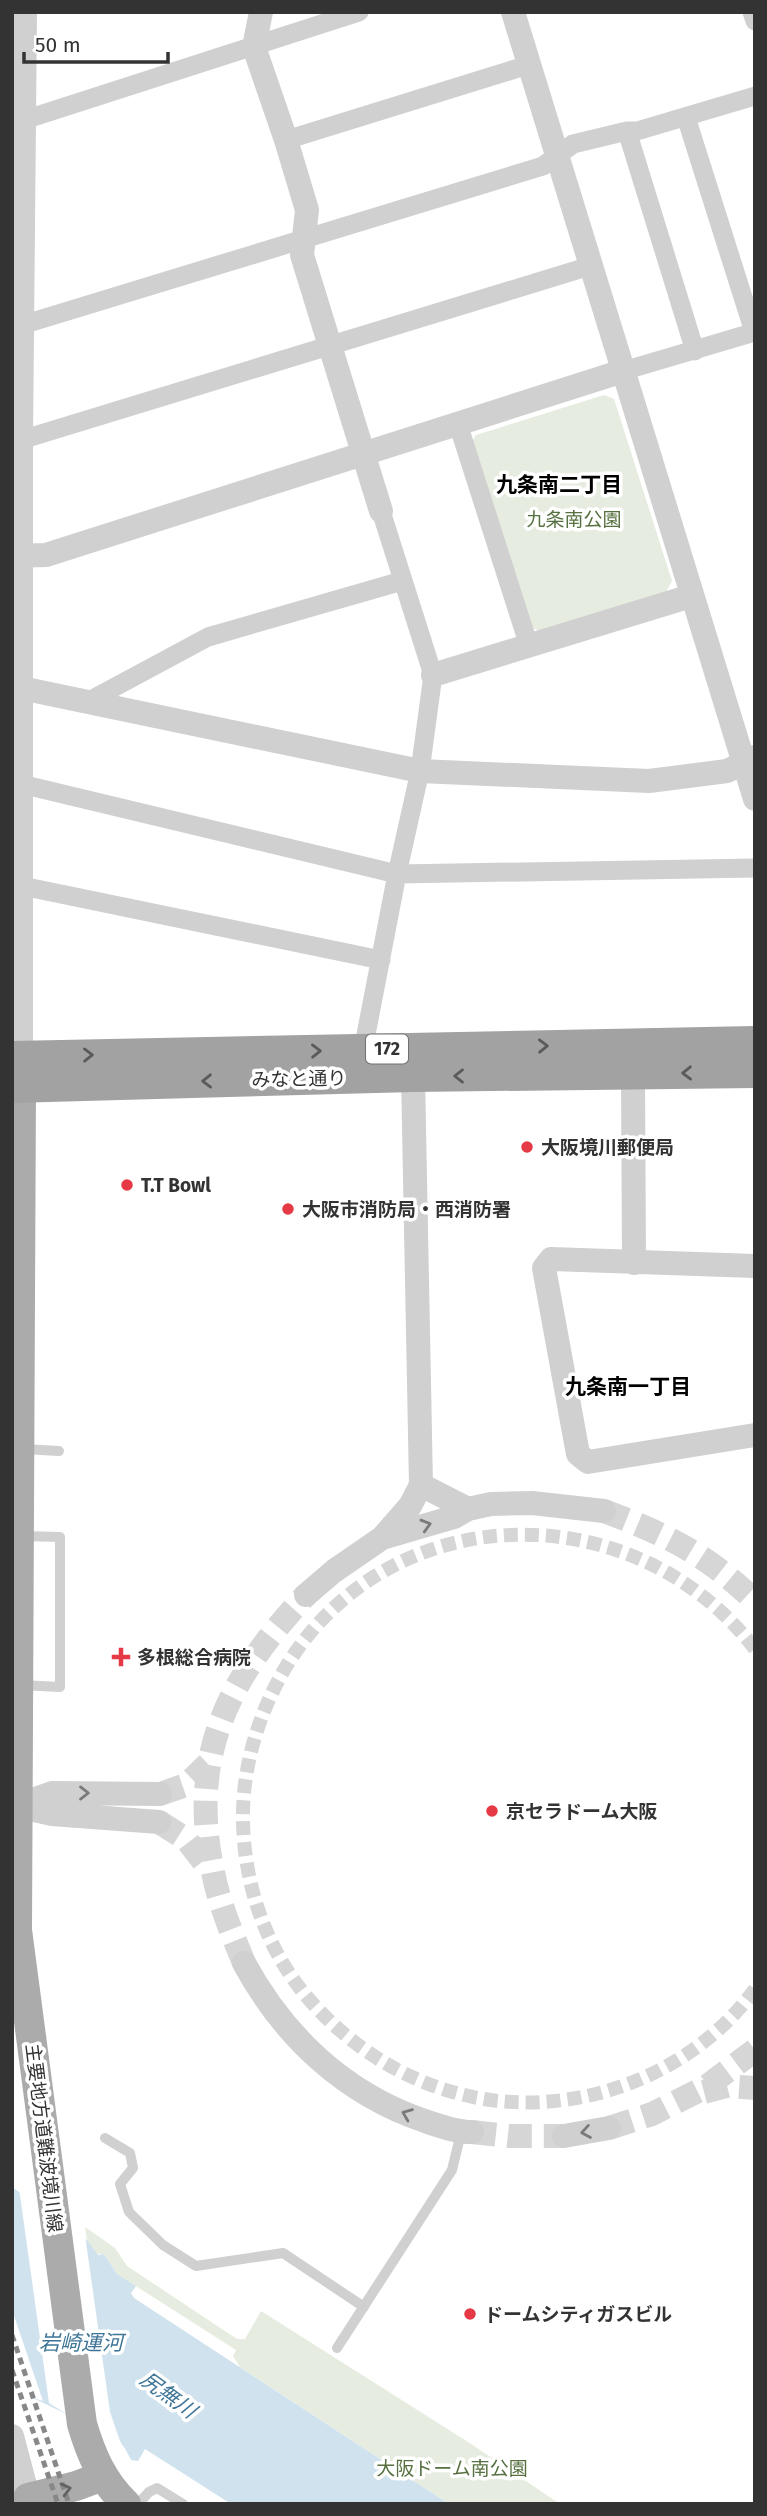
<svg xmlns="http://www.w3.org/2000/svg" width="767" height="2516" font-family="'Fira Sans','Noto Sans JP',sans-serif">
	<rect width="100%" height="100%" fill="#fff"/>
	<path fill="#e6ecdf" d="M604,395L614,399L672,581L666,592L539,631L529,626L472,442L476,435Z
		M85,2227L115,2248L127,2266L237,2339H245L261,2311L468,2442L560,2504H449L240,2367L233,2356L236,2350L117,2274L104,2254H96L87,2240Z"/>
	<path fill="#cfe2ee" d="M12,2187L87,2240L98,2255L104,2254L117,2274L136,2286L131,2293L134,2298L449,2504H231L145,2449L138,2461L131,2460L124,2447L83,2422L33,2398L12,2380Z"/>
	<path fill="#fff" d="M19,2188L85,2235L110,2412L120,2441L133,2463H129L121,2450L111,2442L49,2403Z
		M12,2310L43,2401L25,2395L12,2384Z"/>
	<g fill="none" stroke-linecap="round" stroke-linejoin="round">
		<path stroke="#d6d6d6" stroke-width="14" stroke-dasharray="14 7" stroke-linecap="butt" d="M755,1649C636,1494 393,1494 287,1665C259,1712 242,1766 243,1821C244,1880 263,1940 299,1987C348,2050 419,2092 498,2101C595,2111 697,2069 755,1989"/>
		<path stroke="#d6d6d6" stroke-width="24" stroke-dasharray="24 12" stroke-linecap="butt" d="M604,1511C667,1535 705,1553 755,1601
			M160,1794L186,1785L208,1764
			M159,1822L186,1839L210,1870
			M244,1963C232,1933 219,1904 213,1872C188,1757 228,1678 306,1595
			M704,2092L727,2086L755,2088
			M609,2128L652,2114L706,2087L755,2050
			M472,2132L509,2136H564"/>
		<path stroke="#d0d0d0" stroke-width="10" d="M23,1449L59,1451
			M21,1685L60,1687V1537L22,1536
			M105,2138L130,2153L133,2168L120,2184L129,2212L163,2245L196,2266L283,2253L364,2307
			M337,2348L452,2170L461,2133
			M138,2504L149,2492L157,2488L183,2504"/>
		<path stroke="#d0d0d0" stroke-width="19" d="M752,12L755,21
			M686,117L754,332
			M24,120L359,12
			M627,131L695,351
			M286,140L528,65
			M22,325L543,166L573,144L627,131H637L755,96
			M623,371L755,332
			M458,424L529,646
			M21,440L590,266
			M87,702L208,637L402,581
			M21,784L397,874L755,868
			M22,886L381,960
			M363,1050L397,874L420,771L433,675L381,511"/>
		<path stroke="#d0d0d0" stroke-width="24" d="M261,12L254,47L286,140L307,210L302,255L381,511
			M513,12L755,799
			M12,556L46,555L623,371
			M433,675L691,596
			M21,688L420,771L649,781L727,771L755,757
			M21,1072V440L25,12
			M633,1074L634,1263
			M755,1266L551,1259L544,1268L578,1454L588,1462L755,1435
			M421,1485L468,1509
			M382,1538L410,1506L421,1485L413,1076
			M306,1595L334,1571L382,1538L454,1517L468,1509L491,1504L532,1503L604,1511
			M12,1805L52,1814L159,1822
			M18,1805L52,1793L160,1794
			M244,1963C284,2037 345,2094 425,2121C440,2126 456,2132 472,2132
			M564,2136L609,2128
			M12,2436L30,2504"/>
		<path stroke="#ababab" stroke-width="30" d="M21,1087L17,1930L82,2424C91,2455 103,2482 126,2504
			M28,2498L76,2486L103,2476"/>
		<path stroke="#a2a2a2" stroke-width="32" d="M12,1057L755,1042
			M12,1087L413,1076L755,1072"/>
		<path stroke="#888" stroke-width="5" stroke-dasharray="7 5" stroke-linecap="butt" d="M12,2335L69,2504
			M12,2370L58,2504"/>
	</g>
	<defs><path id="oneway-chevron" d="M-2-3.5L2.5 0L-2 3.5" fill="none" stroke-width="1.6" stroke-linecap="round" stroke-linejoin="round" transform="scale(1.75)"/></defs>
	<g stroke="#5a5a5a">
		<use href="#oneway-chevron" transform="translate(543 1046) rotate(-1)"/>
		<use href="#oneway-chevron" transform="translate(316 1051) rotate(-1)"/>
		<use href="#oneway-chevron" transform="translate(88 1055) rotate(-1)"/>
		<use href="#oneway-chevron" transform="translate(687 1073) rotate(179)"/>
		<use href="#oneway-chevron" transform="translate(459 1076) rotate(180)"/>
		<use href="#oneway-chevron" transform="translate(207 1081) rotate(179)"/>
	</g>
	<g stroke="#7a7a7a">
		<use href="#oneway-chevron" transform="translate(426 1525) rotate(-16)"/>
		<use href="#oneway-chevron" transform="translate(84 1793)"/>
		<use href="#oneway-chevron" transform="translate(407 2114) rotate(-158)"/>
		<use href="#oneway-chevron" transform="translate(586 2132) rotate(170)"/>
	</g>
	<use stroke="#636363" href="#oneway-chevron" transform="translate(66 2489) rotate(-14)"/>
	<g fill="#e63946" stroke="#fff" stroke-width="2.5">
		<circle cx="527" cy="1147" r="7"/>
		<circle cx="127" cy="1185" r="7"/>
		<circle cx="288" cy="1209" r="7"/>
		<path d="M117.5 1646.5h7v7h7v7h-7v7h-7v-7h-7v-7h7z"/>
		<circle cx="492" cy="1811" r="7"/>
		<circle cx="470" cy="2314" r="7"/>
	</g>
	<g text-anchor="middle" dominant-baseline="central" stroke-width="7" stroke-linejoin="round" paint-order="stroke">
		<rect fill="#fff" stroke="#707070" stroke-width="2" x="366" y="1034.5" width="42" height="29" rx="5"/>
		<g font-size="18" font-weight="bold" fill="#333">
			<text x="387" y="1049">172</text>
		</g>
		<g font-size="19" fill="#56703f" stroke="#fff">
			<text x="574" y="519">九条南公園</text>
			<text x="452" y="2468">大阪ドーム南公園</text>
		</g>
		<g font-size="19" fill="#333" stroke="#fff">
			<text transform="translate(299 1079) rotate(-1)">みなと通り</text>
			<text transform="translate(44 2138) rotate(83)">主要地方道難波境川線</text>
		</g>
		<g font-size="19" font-weight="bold" fill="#333" stroke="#fff" text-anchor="start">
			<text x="541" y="1147">大阪境川郵便局</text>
			<text x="141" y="1185">T.T Bowl</text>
			<text x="302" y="1209">大阪市消防局・西消防署</text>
			<text x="137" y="1657">多根総合病院</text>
			<text x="506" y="1811">京セラドーム大阪</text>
			<text x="484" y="2314">ドームシティガスビル</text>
		</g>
		<g font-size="21" font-weight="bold" fill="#000" stroke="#fff">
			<text x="559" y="485">九条南二丁目</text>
			<text x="628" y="1387">九条南一丁目</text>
		</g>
		<g font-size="21" font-style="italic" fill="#3f7597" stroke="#fff">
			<text x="81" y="2343">岩崎運河</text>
			<text transform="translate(168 2395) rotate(36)">尻無川</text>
		</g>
	</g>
	<rect width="767" height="2516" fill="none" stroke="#333333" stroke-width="28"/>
	<path d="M24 52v10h144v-10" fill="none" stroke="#333333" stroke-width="3.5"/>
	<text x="35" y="52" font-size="21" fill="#333333" stroke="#ffffff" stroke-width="5" paint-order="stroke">50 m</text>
</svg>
